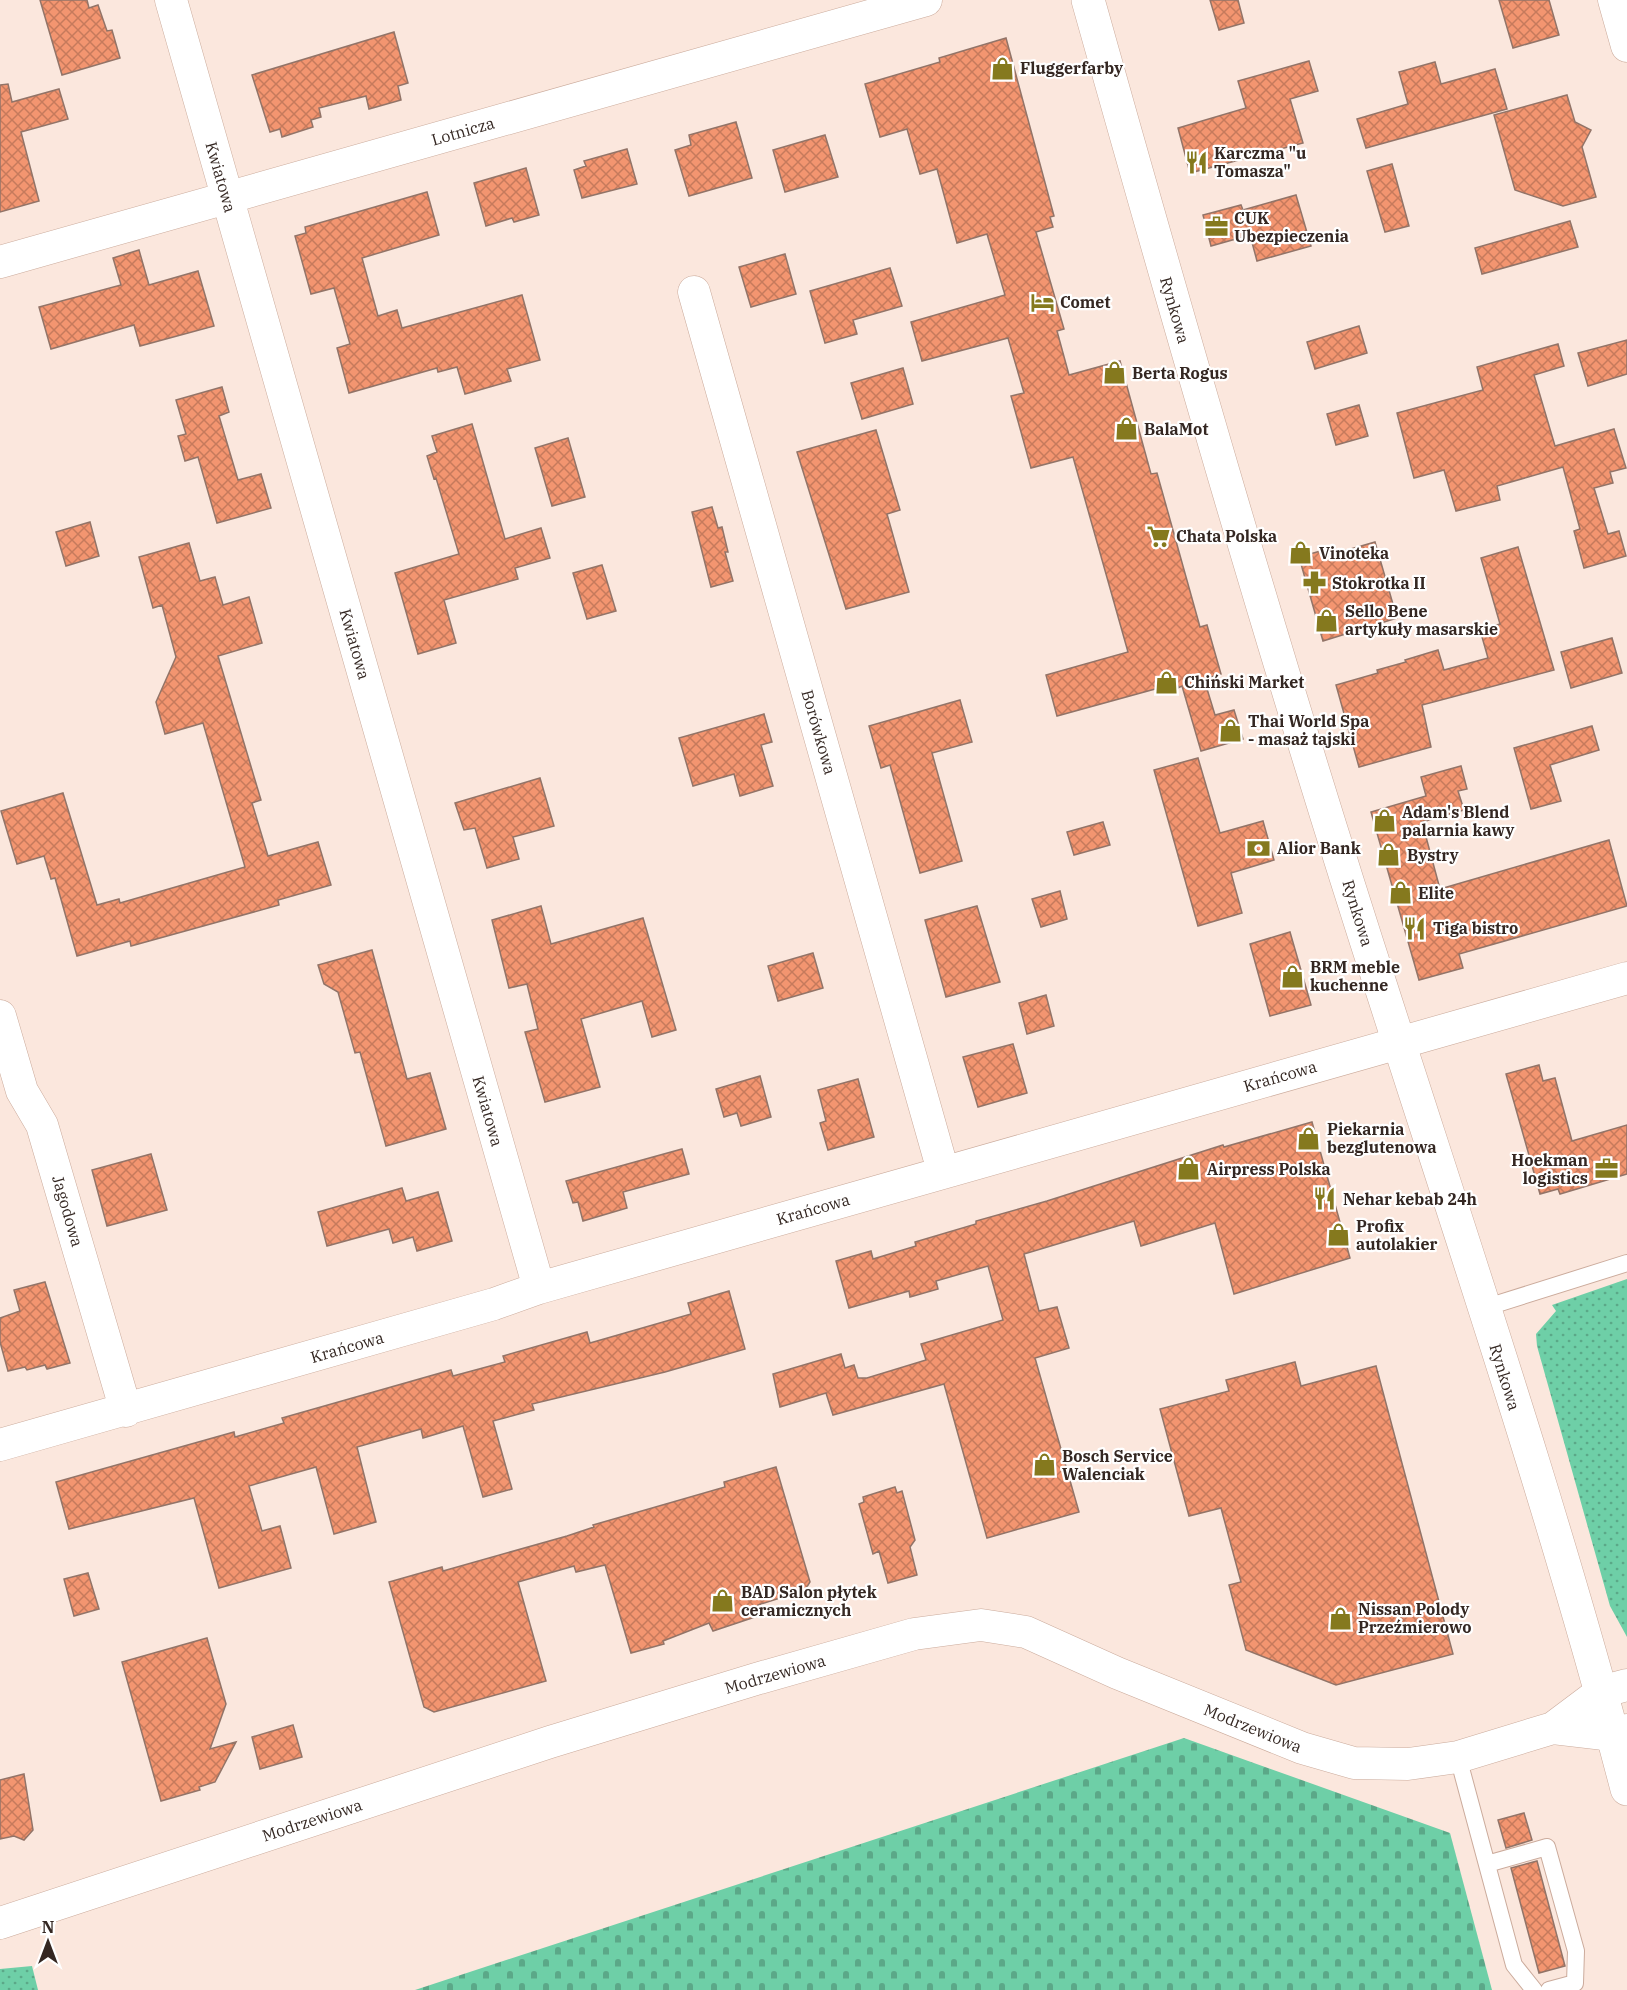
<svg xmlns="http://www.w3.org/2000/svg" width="1627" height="1990" font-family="'IBM Plex Serif',serif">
	<defs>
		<pattern id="grass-dots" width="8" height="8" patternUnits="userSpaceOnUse" patternTransform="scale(1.5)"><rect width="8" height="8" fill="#6ecfa7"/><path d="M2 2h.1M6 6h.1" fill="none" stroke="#5ba888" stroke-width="1.8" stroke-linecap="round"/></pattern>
		<pattern id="cemetery-stones" width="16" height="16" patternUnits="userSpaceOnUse" patternTransform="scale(1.5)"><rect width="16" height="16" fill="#6ecfa7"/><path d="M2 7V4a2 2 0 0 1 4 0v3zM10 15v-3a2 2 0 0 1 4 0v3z" fill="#5ba888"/></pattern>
		<pattern id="building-cross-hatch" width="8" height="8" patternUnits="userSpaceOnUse" patternTransform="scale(1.5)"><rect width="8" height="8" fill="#f39570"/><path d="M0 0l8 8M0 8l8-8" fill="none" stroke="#c67a5c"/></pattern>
	</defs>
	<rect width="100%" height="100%" fill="#fbe7dd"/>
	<path fill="url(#grass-dots)" d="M1627,1279V1637L1610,1606L1537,1346L1536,1334L1556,1311L1552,1305Z
		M32,1966L38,1990H0V1969Z"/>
	<path fill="url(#cemetery-stones)" d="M1184,1738L1450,1833L1492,1990H415Z"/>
	<path fill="url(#building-cross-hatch)" stroke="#927468" stroke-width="1.5" d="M40,0H87L89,8L98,5L107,31L112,30L120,58L62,75Z
		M1210,0H1238L1244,23L1219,30Z
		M1499,0H1549L1559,35L1513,48Z
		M394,32L408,83L398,86L401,100L369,109L366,96L319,108L321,117L311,120L313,127L282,137L280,129L270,132L252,75Z
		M1006,38L1054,216L1050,217L1053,227L1036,232L1064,329L1057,331L1069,375L1120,361L1151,474L1157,473L1200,627L1207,625L1221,674L1204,679L1215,715L1234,710L1243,739L1201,751L1182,686L1178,688L1177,683L1057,716L1046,675L1128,652L1073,457L1031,468L1011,396L1024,393L1008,338L922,361L911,322L1005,295L987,234L957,243L937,169L920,174L907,129L880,137L865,84L940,62L939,58Z
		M1309,61L1318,91L1290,99L1303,143L1190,173L1178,128L1246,108L1238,81Z
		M1435,62L1441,84L1495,69L1507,109L1366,148L1357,119L1408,104L1399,72Z
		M8,84L12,102L59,89L68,119L21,132L39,201L0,212V85Z
		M1567,95L1575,122L1591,130L1582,147L1596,197L1563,206L1515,190L1494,115Z
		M736,122L752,178L689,196L675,150L691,145L689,135Z
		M825,135L838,177L785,192L773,150Z
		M627,149L637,184L582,198L574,170L586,166L584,161Z
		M1392,164L1409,226L1385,232L1367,171Z
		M526,168L539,215L514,222L512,218L486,226L474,183Z
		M427,192L439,235L362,258L378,316L397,310L402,328L522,295L540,360L507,369L511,381L465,394L457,367L438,372L437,368L349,393L337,348L350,344L334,288L311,294L295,236L306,233L305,227Z
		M1296,195L1311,246L1257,261L1250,235L1211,246L1203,215L1241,205L1243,210Z
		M1570,221L1578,247L1482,274L1475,248Z
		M139,250L149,285L198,271L214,326L140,346L134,325L51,349L39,307L121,285L113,258Z
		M785,254L796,294L751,307L739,267Z
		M890,268L902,306L853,320L857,334L825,343L810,291Z
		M1359,326L1367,353L1315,369L1307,342Z
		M1627,340V374L1588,386L1578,353Z
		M1558,344L1564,366L1534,375L1555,446L1614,429L1626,468L1610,472L1613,483L1594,488L1608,534L1619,531L1626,556L1584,568L1574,531L1580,529L1563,467L1497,486L1500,500L1456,511L1444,470L1414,478L1397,413L1483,390L1477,367Z
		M903,368L913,404L862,419L851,383Z
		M222,387L229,412L219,416L238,480L261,474L271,508L217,523L198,457L185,461L178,436L186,434L176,400Z
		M1359,405L1368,436L1336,445L1327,414Z
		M472,424L505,539L541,528L550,558L515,568L518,579L444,600L456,643L418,654L395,573L459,554L436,478L434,479L427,456L437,452L432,436Z
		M876,430L900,510L887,514L909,592L846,609L797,452Z
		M568,438L585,497L552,506L535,448Z
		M712,507L718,528L722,527L728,552H725L733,581L711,587L692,512Z
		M90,522L99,556L66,566L56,532Z
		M1375,542L1397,618L1323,641L1299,557L1335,547L1337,553Z
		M189,543L200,581L215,577L223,605L249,597L262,643L218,656L261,800L252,803L268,856L318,842L331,885L278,900L279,905L225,920L131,946L130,941L77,956L55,878L51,879L44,856L17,864L1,811L63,793L97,905L119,899L120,903L245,867L203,723L165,734L156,702L176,657L162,605L153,608L139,557Z
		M1518,547L1554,670L1422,705L1431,747L1359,767L1336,685L1378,673L1377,670L1406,662L1405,660L1438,650L1444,670L1488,658L1480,630L1500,624L1481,558Z
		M602,565L616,611L587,619L573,573Z
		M1612,638L1622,673L1571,688L1561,652Z
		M960,700L972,742L932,753L962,861L920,873L890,765L881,768L869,726Z
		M764,714L772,742L761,745L773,786L740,796L734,774L693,786L679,738Z
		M1592,726L1599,750L1550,765L1561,801L1531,809L1514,748Z
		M1198,758L1220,833L1263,821L1274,860L1231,873L1242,913L1198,926L1154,770Z
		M1461,766L1467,789L1458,791L1464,810L1422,822L1440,889L1609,840L1627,906L1459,954L1463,968L1419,980L1371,812L1426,796L1421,777Z
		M540,778L554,826L513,837L519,859L487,868L475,828L464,830L455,803Z
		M1103,822L1110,845L1074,855L1067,832Z
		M1060,891L1067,919L1041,927L1032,899Z
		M541,906L551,944L643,918L676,1030L652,1037L642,1001L581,1019L600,1087L545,1102L525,1032L538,1029L527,984L509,988L492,920Z
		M977,906L1000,982L946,997L925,920Z
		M1290,932L1311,1005L1270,1016L1250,944Z
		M372,950L407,1079L430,1073L446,1129L386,1146L360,1052L355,1053L338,992L324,984L318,965Z
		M813,953L823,988L778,1001L768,966Z
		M1046,995L1054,1026L1027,1034L1019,1003Z
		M1013,1044L1027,1093L978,1107L963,1057Z
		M1539,1065L1543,1081L1555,1078L1572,1141L1627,1125V1174L1560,1194L1558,1189L1540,1194L1506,1074Z
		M760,1076L771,1117L741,1126L737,1113L724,1117L716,1089Z
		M858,1079L874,1137L828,1150L820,1123L826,1121L818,1090Z
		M1312,1122L1350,1258L1234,1294L1215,1223L1141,1246L1134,1221L1024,1254L1039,1311L1057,1307L1069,1348L1035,1358L1079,1512L987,1538L944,1384L833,1415L826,1393L780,1407L773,1374L841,1354L845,1368L854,1365L858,1378H867L926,1360L921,1344L1003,1320L988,1266L936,1281L938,1289L910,1297L909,1291L849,1308L836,1261L871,1251L873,1259L916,1246L915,1242L976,1224V1221L1047,1201L1223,1145L1224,1147Z
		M682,1149L689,1174L623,1192L627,1208L583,1221L578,1202L573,1203L566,1181Z
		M151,1154L167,1210L107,1226L92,1170Z
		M402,1188L406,1201L438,1192L452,1241L417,1251L413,1237L393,1243L389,1229L327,1246L318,1212Z
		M45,1282L70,1363L47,1369L45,1365L27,1370L25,1367L8,1371L0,1342V1318L20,1311L14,1290Z
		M729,1291L745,1349L665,1372L532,1404L534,1410L493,1421L512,1489L483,1497L463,1426L423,1438L421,1429L357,1447L376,1522L334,1534L316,1467L249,1486L262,1531L280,1526L291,1568L219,1588L194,1498L69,1529L56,1482L234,1432L235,1437L284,1423L282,1418L451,1370L453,1376L505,1362L503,1356L587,1332L590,1343L691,1314L688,1303Z
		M1295,1362L1301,1386L1376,1366L1453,1654L1336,1685L1246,1650L1229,1585L1241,1582L1221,1508L1189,1516L1160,1409L1229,1391L1226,1380Z
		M776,1467L810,1582L805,1590L758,1605L761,1615L713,1631L709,1623L663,1641L664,1644L631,1653L605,1565L576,1572L574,1566L518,1582L546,1681L434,1712L424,1707L389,1582L442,1567L443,1571L567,1536L594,1527L593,1525L725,1487L724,1482Z
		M895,1487L897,1493L902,1491L915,1540L910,1547L917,1575L888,1583L879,1551L873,1554L859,1504L864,1502L863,1497Z
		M88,1573L99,1609L74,1616L64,1579Z
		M207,1638L226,1704L210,1749L236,1742L215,1782L199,1787L200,1790L161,1801L122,1662Z
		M293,1725L302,1757L260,1769L252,1737Z
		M24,1774L33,1830L24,1840L14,1836L0,1839V1780Z
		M1524,1813L1532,1840L1506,1848L1498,1820Z
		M1537,1861L1565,1966L1539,1973L1511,1868Z"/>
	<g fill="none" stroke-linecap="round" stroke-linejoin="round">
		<defs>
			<path id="service" d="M1484,1308L1627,1263
				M1458,1757L1514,1965L1534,1990
				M1487,1864L1547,1847L1576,1951L1575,1983L1549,1990"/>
			<path id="minor" d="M171,0L539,1288
				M1614,0L1627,46
				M0,262L926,0
				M694,292L943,1171
				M0,1016L22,1091L42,1125L126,1411
				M0,1445L494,1304L539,1288L1627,978
				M1553,1728L1613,1735L1627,1730
				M0,1923L550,1742L756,1679L914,1634L981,1625L1026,1632L1117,1673L1302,1748L1354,1763L1408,1764L1458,1757L1553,1728L1601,1692L1627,1685"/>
			<path id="tertiary" d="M1088,0C1181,331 1276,662 1382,990C1467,1255 1557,1521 1627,1789"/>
		</defs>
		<use href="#service" stroke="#cbab9c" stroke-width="18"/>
		<use href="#minor" stroke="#cbab9c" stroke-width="33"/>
		<use href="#tertiary" stroke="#cbab9c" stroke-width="34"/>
		<use href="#service" stroke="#fff" stroke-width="16"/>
		<use href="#minor" stroke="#fff" stroke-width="32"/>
		<use href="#tertiary" stroke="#fff" stroke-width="33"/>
	</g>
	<defs>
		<symbol id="shop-bare" viewBox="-9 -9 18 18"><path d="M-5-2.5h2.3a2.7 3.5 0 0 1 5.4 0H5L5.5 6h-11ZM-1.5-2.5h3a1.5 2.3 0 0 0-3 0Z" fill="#85791e" stroke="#fff" stroke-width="2.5" paint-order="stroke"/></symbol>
		<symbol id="restaurant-bare" viewBox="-9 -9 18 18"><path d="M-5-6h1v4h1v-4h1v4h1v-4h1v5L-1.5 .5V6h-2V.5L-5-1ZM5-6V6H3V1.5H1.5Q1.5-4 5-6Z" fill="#85791e" stroke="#fff" stroke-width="2.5" paint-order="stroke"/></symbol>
		<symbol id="office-bare" viewBox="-9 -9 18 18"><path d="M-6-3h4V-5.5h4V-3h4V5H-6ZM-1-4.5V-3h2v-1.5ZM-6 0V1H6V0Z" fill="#85791e" stroke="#fff" stroke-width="2.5" paint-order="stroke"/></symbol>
		<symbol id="hotel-bare" viewBox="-9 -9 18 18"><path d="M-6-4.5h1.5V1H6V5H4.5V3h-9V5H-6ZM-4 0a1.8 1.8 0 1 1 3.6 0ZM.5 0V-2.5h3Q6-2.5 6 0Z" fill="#85791e" stroke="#fff" stroke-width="2.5" paint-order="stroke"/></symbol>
		<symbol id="supermarket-bare" viewBox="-9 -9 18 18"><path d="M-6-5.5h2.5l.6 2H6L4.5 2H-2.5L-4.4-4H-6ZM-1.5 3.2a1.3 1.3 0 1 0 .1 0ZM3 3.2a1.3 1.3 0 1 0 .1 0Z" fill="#85791e" stroke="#fff" stroke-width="2.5" paint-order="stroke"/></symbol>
		<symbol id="pharmacy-bare" viewBox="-9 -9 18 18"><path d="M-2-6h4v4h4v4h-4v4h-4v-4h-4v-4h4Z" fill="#85791e" stroke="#fff" stroke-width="2.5" paint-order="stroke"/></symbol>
		<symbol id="bank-bare" viewBox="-9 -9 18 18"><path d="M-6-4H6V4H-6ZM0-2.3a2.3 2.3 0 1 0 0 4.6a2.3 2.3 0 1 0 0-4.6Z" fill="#85791e" stroke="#fff" stroke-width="2.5" paint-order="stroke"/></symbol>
	</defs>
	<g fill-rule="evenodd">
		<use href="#shop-bare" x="986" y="52" width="33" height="33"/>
		<use href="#restaurant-bare" x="1180" y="146" width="33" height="33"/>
		<use href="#office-bare" x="1200" y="210" width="33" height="33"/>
		<use href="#hotel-bare" x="1026" y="286" width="33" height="33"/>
		<use href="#shop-bare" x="1098" y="356" width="33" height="33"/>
		<use href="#shop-bare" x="1110" y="412" width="33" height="33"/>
		<use href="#supermarket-bare" x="1142" y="520" width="33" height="33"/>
		<use href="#shop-bare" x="1284" y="536" width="33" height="33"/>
		<use href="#pharmacy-bare" x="1298" y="566" width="33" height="33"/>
		<use href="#shop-bare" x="1310" y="604" width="33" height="33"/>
		<use href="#shop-bare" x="1150" y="666" width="33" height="33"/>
		<use href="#shop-bare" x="1214" y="714" width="33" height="33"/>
		<use href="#shop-bare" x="1368" y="804" width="33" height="33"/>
		<use href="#bank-bare" x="1242" y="832" width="33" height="33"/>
		<use href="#shop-bare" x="1372" y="838" width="33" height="33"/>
		<use href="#shop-bare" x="1384" y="876" width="33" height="33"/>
		<use href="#restaurant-bare" x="1398" y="912" width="33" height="33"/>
		<use href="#shop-bare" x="1276" y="960" width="33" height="33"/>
		<use href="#shop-bare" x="1292" y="1122" width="33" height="33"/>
		<use href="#shop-bare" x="1172" y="1152" width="33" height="33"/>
		<use href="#office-bare" x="1590" y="1152" width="33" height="33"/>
		<use href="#restaurant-bare" x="1308" y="1182" width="33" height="33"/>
		<use href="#shop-bare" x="1322" y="1218" width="33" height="33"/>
		<use href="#shop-bare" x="1028" y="1448" width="33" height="33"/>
		<use href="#shop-bare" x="706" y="1584" width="33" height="33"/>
		<use href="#shop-bare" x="1324" y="1602" width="33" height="33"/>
	</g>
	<g text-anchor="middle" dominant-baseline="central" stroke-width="4.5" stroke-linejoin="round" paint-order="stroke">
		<g font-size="16" font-weight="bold" fill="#342722" stroke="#fff" text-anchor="start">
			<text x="1020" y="68">Fluggerfarby</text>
			<text x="1214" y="153">Karczma "u<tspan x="1214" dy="18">Tomasza"</tspan></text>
			<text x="1234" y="218">CUK<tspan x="1234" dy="18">Ubezpieczenia</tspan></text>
			<text x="1060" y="302">Comet</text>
			<text x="1132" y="373">Berta Rogus</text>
			<text x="1144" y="429">BalaMot</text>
			<text x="1176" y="536">Chata Polska</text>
			<text x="1319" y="553">Vinoteka</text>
			<text x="1332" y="583">Stokrotka II</text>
			<text x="1345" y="611">Sello Bene<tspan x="1345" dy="18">artykuły masarskie</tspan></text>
			<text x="1184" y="682">Chiński Market</text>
			<text x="1248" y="721">Thai World Spa<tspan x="1248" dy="18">- masaż tajski</tspan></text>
			<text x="1402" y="812">Adam's Blend<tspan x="1402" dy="18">palarnia kawy</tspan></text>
			<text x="1277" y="848">Alior Bank</text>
			<text x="1407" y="855">Bystry</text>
			<text x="1418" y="893">Elite</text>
			<text x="1433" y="928">Tiga bistro</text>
			<text x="1310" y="967">BRM meble<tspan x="1310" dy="18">kuchenne</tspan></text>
			<text x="1327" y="1129">Piekarnia<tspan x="1327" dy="18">bezglutenowa</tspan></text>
			<text x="1588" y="1160" text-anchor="end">Hoekman<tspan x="1588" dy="18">logistics</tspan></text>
			<text x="1207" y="1169">Airpress Polska</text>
			<text x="1343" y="1199">Nehar kebab 24h</text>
			<text x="1356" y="1226">Profix<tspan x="1356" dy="18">autolakier</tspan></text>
			<text x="1062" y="1456">Bosch Service<tspan x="1062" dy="18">Walenciak</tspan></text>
			<text x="741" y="1592">BAD Salon płytek<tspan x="741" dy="18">ceramicznych</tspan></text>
			<text x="1358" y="1609">Nissan Polody<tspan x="1358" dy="18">Przeźmierowo</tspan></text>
		</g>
		<g font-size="16" fill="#342722" stroke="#fff">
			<text transform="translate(463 131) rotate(-16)">Lotnicza</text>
			<text transform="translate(221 177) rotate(74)">Kwiatowa</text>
			<text transform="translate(1175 310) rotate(74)">Rynkowa</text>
			<text transform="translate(355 644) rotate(74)">Kwiatowa</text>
			<text transform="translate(819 732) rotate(74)">Borówkowa</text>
			<text transform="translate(1358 913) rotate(73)">Rynkowa</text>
			<text transform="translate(1280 1076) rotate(-16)">Krańcowa</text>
			<text transform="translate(488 1111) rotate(74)">Kwiatowa</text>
			<text transform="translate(813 1209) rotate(-16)">Krańcowa</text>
			<text transform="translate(68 1211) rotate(74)">Jagodowa</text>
			<text transform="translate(347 1347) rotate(-16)">Krańcowa</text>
			<text transform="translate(1505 1377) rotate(73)">Rynkowa</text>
			<text transform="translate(775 1674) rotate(-16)">Modrzewiowa</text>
			<text transform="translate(1253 1728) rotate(22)">Modrzewiowa</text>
			<text transform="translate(312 1820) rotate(-18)">Modrzewiowa</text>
		</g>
	</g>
	<g transform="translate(48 1942)" stroke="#ffffff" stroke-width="4.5" paint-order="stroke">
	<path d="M0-4.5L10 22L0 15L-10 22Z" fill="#342722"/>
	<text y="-9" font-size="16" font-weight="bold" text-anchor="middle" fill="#342722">N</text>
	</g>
</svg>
